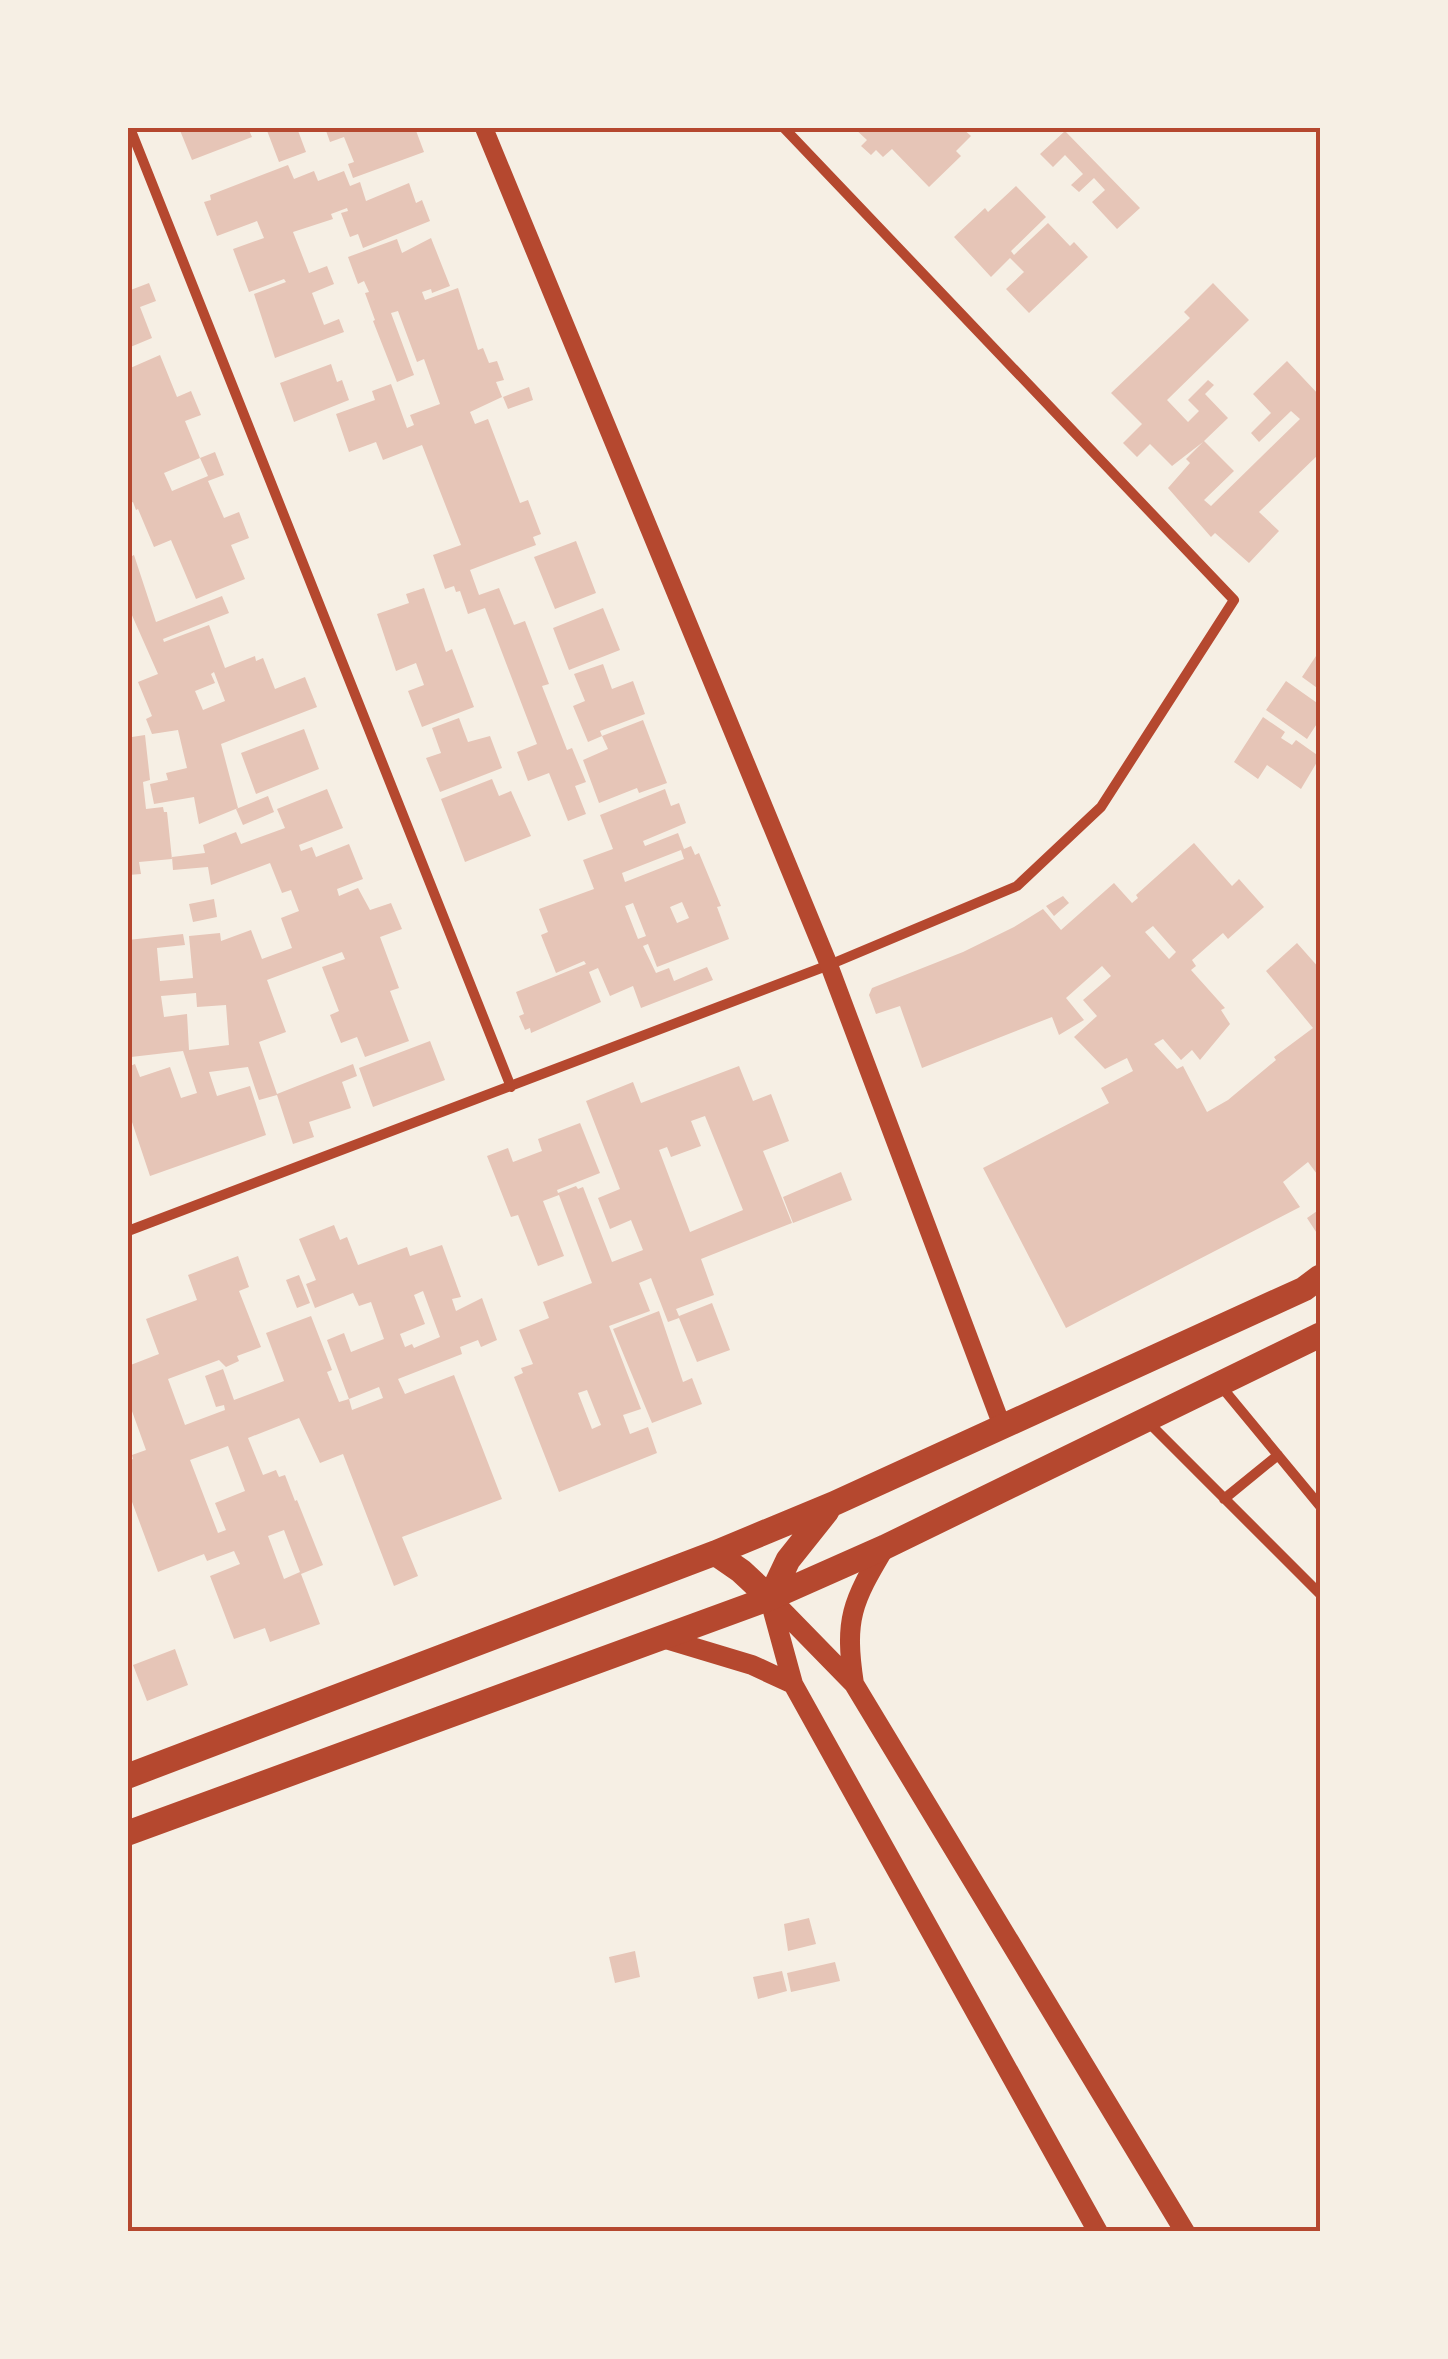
<svg xmlns="http://www.w3.org/2000/svg" width="1448" height="2359" font-family="Roboto,sans-serif">
	<rect width="100%" height="100%" fill="#f6efe4"/>
	<path fill="#e6c5b7" fill-rule="evenodd" d="M179,128H248L252,137L192,160Z
		M266,128H297L306,152L279,162Z
		M325,128H415L424,152L353,178L348,164L354,162L344,137L330,142Z
		M854,128H926L929,130L962,128L971,136L956,151L961,156L929,187L892,149L883,157L876,150L871,155L861,146L867,140Z
		M1065,131L1140,208L1117,229L1092,202L1105,190L1094,178L1079,192L1071,185L1083,174L1065,155L1053,167L1040,154Z
		M288,165L294,179L314,171L318,181L344,171L350,186L360,182L366,201L409,183L416,203L422,200L430,221L363,248L358,234L350,237L341,213L348,211L347,208L331,214L333,219L293,232L309,273L327,266L334,284L312,293L324,325L339,319L344,332L275,358L254,294L286,282L284,279L249,292L233,249L264,238L257,221L217,236L204,202L211,200L210,195Z
		M1016,186L1046,217L1011,251L1014,255L1048,223L1070,246L1074,242L1088,257L1029,313L1006,289L1024,272L1010,258L991,277L954,237L985,208L988,212Z
		M431,238L450,286L432,293L431,289L422,292L425,300L458,288L478,350L483,348L489,363L497,361L504,380L496,382L502,397L470,412L475,424L488,419L520,503L528,500L541,534L533,537L536,545L470,570L479,595L499,588L514,625L525,621L549,684L542,686L567,750L572,748L586,782L575,786L586,814L568,821L549,773L528,781L517,752L537,744L485,608L468,614L460,591L456,592L454,586L445,589L433,555L461,545L422,445L383,460L376,442L349,452L336,414L375,400L372,391L391,384L407,428L414,425L410,415L440,404L424,359L417,362L398,311L391,313L414,375L397,382L373,321L375,320L365,293L369,292L364,281L358,284L348,257L397,239L402,253Z
		M149,283L156,301L140,307L152,338L128,348V291Z
		M1213,283L1249,320L1167,400L1188,422L1199,411L1188,400L1208,380L1214,385L1205,394L1228,418L1204,441L1234,471L1204,500L1211,506L1300,419L1291,411L1259,442L1251,433L1271,413L1253,394L1287,361L1320,396V453L1259,512L1279,531L1249,563L1215,533L1211,537L1168,488L1190,463L1186,459L1203,442L1172,466L1150,444L1137,457L1123,443L1142,424L1111,393L1190,318L1184,312Z
		M160,355L177,397L191,391L201,415L185,421L200,458L164,473L172,491L208,476L200,458L215,452L224,475L208,481L224,518L239,512L249,538L231,545L245,579L196,599L171,540L154,547L138,509L136,510L133,502L128,504V488L131,487L128,478L131,476L128,469V369Z
		M331,364L337,382L342,380L349,400L294,422L280,383Z
		M529,387L533,400L508,409L503,397Z
		M576,541L596,593L555,609L534,557Z
		M134,555L156,622L222,596L229,613L163,639L164,642L209,625L225,668L255,656L256,661L263,658L275,689L305,677L317,707L221,744L238,808L199,824L194,797L154,804L150,784L168,780L166,773L187,768L178,730L152,734L146,719L152,716L138,682L158,674L131,613L128,615V558ZM214,672L225,701L203,710L195,691L215,683L211,674Z
		M424,588L446,652L452,649L474,707L422,727L408,691L424,685L416,663L396,671L377,614L409,603L406,594Z
		M603,608L620,650L569,670L553,628Z
		M1320,650V690L1302,677Z
		M603,664L612,689L633,681L645,714L600,731L602,736L588,742L573,706L585,701L574,674Z
		M1286,681L1320,705V719L1307,739L1266,710Z
		M1263,717L1285,732L1281,738L1292,745L1296,740L1320,757L1301,789L1267,765L1258,779L1234,762Z
		M459,718L468,742L490,736L502,768L440,792L426,758L441,753L432,728Z
		M643,720L667,783L639,793L637,788L599,803L583,760L608,749L602,736Z
		M128,722L132,737L145,735L150,780L143,782L146,809L163,807L164,812H167L172,859L139,862L141,874L128,875Z
		M304,729L319,769L256,794L241,753Z
		M492,779L499,796L511,791L531,836L465,862L441,799Z
		M327,789L343,828L299,845L301,851L312,847L316,857L349,844L363,879L337,889L339,896L358,888L370,910L391,903L402,929L380,937L399,988L390,991L409,1041L365,1057L357,1037L341,1043L330,1015L339,1011L322,967L345,959L342,952L267,980L286,1032L259,1042L277,1094L353,1064L357,1076L342,1082L351,1108L309,1122L314,1137L293,1144L277,1095L259,1100L248,1067L209,1072L217,1096L250,1086L266,1135L150,1176L128,1110V1067L135,1064L140,1077L170,1067L181,1098L197,1093L183,1051L131,1057L130,1043H128V940L183,934L185,945L157,948L160,981L193,978L189,936L220,933L221,941L251,930L262,959L292,948L281,918L299,911L291,890L282,893L270,863L211,885L208,867L173,870L172,857L205,853L203,845L236,832L241,844L285,828L277,809ZM196,993L197,1007L226,1005L229,1045L189,1050L187,1014L164,1017L161,996Z
		M665,789L671,806L679,803L686,823L643,841L645,846L678,833L684,849L691,846L695,855L699,853L721,906L717,907L729,939L657,967L648,944L643,946L656,973L669,968L674,981L707,967L713,980L641,1008L633,986L610,996L598,968L589,972L601,1002L531,1033L530,1028L525,1030L519,1016L524,1014L516,992L586,964L584,961L556,973L541,935L548,932L539,909L594,889L583,860L613,849L600,815ZM681,850L684,859L625,882L622,873ZM682,902L689,918L677,923L670,907ZM633,903L646,936L638,939L625,906Z
		M268,796L274,812L243,825L236,809Z
		M1194,843L1232,886L1239,879L1264,907L1228,939L1223,933L1192,960L1196,966L1191,970L1225,1008L1221,1010L1230,1024L1200,1060L1192,1050L1181,1060L1163,1039L1154,1044L1177,1069L1183,1066L1207,1112L1228,1100L1276,1060L1274,1057L1313,1028L1266,971L1297,943L1320,969V1178L1308,1162L1283,1182L1300,1207L1066,1328L983,1168L1109,1103L1101,1088L1133,1071L1127,1058L1105,1069L1074,1037L1097,1016L1083,1000L1111,976L1102,966L1066,998L1084,1020L1059,1035L1052,1017L922,1068L900,1006L876,1014L869,995L872,988L963,952L1014,927L1043,909L1061,930L1114,883L1132,903L1138,898L1136,895ZM1153,926L1176,952L1169,959L1145,932Z
		M1063,896L1069,903L1054,916L1046,906Z
		M214,899L217,917L193,922L189,904Z
		M430,1041L445,1080L373,1107L359,1068Z
		M739,1066L753,1101L771,1094L789,1141L763,1151L792,1223L701,1259L714,1295L676,1309L679,1316L712,1303L730,1350L697,1362L679,1318L668,1322L651,1278L639,1283L650,1311L609,1326L641,1409L623,1415L630,1434L648,1427L657,1453L559,1492L514,1377L523,1373L521,1368L533,1364L519,1330L549,1318L543,1302L592,1283L559,1195L543,1201L564,1256L538,1266L518,1215L511,1217L487,1156L508,1148L513,1162L542,1151L538,1139L580,1123L600,1173L557,1190L558,1193L576,1186L578,1189L583,1187L612,1262L643,1250L631,1220L610,1229L598,1198L620,1189L586,1101L633,1082L641,1103ZM705,1116L743,1210L690,1232L659,1150L667,1147L671,1157L701,1146L691,1121ZM587,1390L601,1425L592,1429L578,1393Z
		M841,1172L852,1200L793,1223L783,1197Z
		M1320,1209V1238L1307,1218Z
		M334,1225L340,1240L347,1237L358,1265L407,1247L410,1256L442,1245L461,1297L452,1299L456,1311L482,1298L497,1340L481,1347L478,1340L460,1347L462,1354L398,1379L405,1394L454,1375L502,1499L402,1537L418,1576L394,1586L343,1454L320,1463L299,1418L248,1438L263,1475L276,1470L279,1477L285,1475L295,1501L297,1500L323,1565L301,1574L320,1624L270,1642L265,1628L234,1639L210,1576L240,1564L234,1551L207,1561L204,1554L158,1572L128,1491V1461L133,1459L132,1455L146,1450L128,1400V1366L159,1354L146,1319L197,1300L188,1275L238,1256L249,1287L239,1291L261,1347L237,1356L239,1361L226,1367L219,1360L168,1379L185,1425L225,1410L224,1405L216,1407L205,1376L223,1369L234,1400L284,1381L266,1333L311,1316L332,1370L327,1372L339,1402L349,1399L352,1410L383,1398L379,1387L349,1399L327,1340L344,1333L351,1352L384,1339L371,1302L359,1306L353,1293L315,1308L306,1284L316,1280L299,1239ZM423,1291L440,1337L414,1348L412,1344L405,1347L400,1334L425,1324L414,1295ZM228,1446L245,1491L215,1503L226,1530L218,1533L190,1460ZM284,1530L300,1572L284,1579L268,1536Z
		M299,1275L310,1303L297,1308L286,1280Z
		M659,1311L683,1382L692,1378L702,1404L652,1423L613,1329Z
		M175,1649L188,1685L147,1701L133,1665Z
		M809,1918L816,1944L788,1951L784,1924Z
		M635,1951L640,1977L615,1983L609,1957Z
		M835,1962L840,1981L791,1992L787,1973Z
		M782,1971L787,1991L758,1999L753,1977Z"/>
	<g fill="none" stroke-linecap="round" stroke-linejoin="round">
		<path stroke="#b5482f" stroke-width="10" d="M130,128L511,1087
			M128,1231L829,965L1017,886L1101,807L1234,600L784,128
			M1220,1385L1320,1506
			M1146,1420L1320,1594
			M1224,1499L1278,1455"/>
		<path stroke="#b5482f" stroke-width="18" d="M484,128L829,965L1002,1426"/>
		<path stroke="#b5482f" stroke-width="20" d="M770,1598L854,1684L1185,2232
			M770,1600L793,1684L1098,2232
			M659,1637L752,1665L793,1684
			M854,1684C844,1619 852,1602 885,1547"/>
		<path stroke="#b5482f" stroke-width="25" d="M715,1553L741,1571L770,1598
			M770,1598L788,1560L827,1511
			M128,1776L715,1553L833,1504L1304,1289L1320,1277
			M128,1833L770,1598L885,1547L1320,1335"/>
	</g>
	<rect width="1448" height="2359" fill="none" stroke="#f6efe4" stroke-width="260"/>
	<rect x="130" y="130" width="1188" height="2099" fill="none" stroke="#b5482f" stroke-width="4"/>
</svg>
